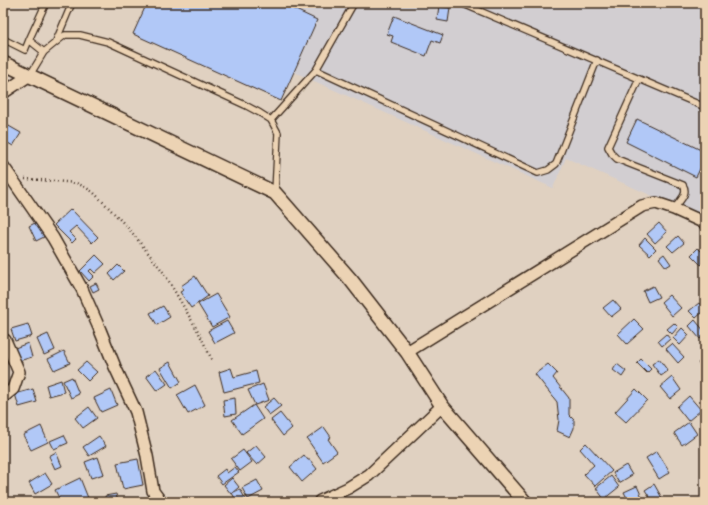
<svg xmlns="http://www.w3.org/2000/svg" width="708" height="505" font-family="Caveat,sans-serif">
	<rect width="100%" height="100%" fill="#e0d1c1"/>
	<filter id="ink" filterUnits="userSpaceOnUse"><feTurbulence type="fractalNoise" baseFrequency=".025" numOctaves="2"/><feDisplacementMap in="SourceGraphic" scale="8" xChannelSelector="R" yChannelSelector="G"/><feConvolveMatrix kernelMatrix="1 2 1 2 8 2 1 2 1" color-interpolation-filters="sRGB"/></filter>
	<g filter="url(#ink)">
		<path fill="#d2ced1" d="M147,3H705V219L566,158L553,188L294,72L281,101L133,34Z"/>
		<path fill="#b1c8f7" stroke="#3b2a1e" d="M147,3H281L317,20L281,101L133,34Z
			M439,6L450,8L448,22L437,20Z
			M394,16L443,35L440,43L432,40L426,56L391,42L393,36L387,34Z
			M637,119L705,152V159L696,177L626,142Z
			M7,125L21,133L13,146L3,140V132Z
			M71,209L98,237L92,243L76,226L69,232L76,239L72,243L54,225Z
			M37,222L44,237L36,241L29,226Z
			M659,223L667,232L655,243L647,234Z
			M678,236L684,243L673,252L667,246Z
			M645,238L656,249L650,255L639,245Z
			M698,248L705,255V261L701,265L691,255Z
			M664,254L671,264L666,267L659,258Z
			M96,255L105,264L95,273L91,269L89,271L94,276L89,281L80,271Z
			M118,265L124,271L114,280L109,274Z
			M195,276L208,296L191,308L180,292L184,290L181,286Z
			M96,283L99,289L93,292L90,286Z
			M653,286L659,297L648,302L643,291Z
			M216,294L230,317L212,327L198,304Z
			M669,295L681,308L672,316L661,302Z
			M613,300L621,309L611,317L603,308Z
			M699,303L705,310L696,318L689,311Z
			M163,306L170,317L157,325L150,313Z
			M634,319L644,329L627,344L618,334Z
			M695,320L705,332V335L700,339L689,326Z
			M227,321L234,333L215,343L208,331Z
			M674,323L678,327L672,334L667,329Z
			M28,324L32,336L15,341L11,329Z
			M682,328L689,335L680,345L673,338Z
			M48,334L55,350L44,355L37,339Z
			M666,334L670,339L662,346L658,341Z
			M28,343L32,357L19,361L15,348Z
			M672,344L684,357L678,363L666,349Z
			M64,351L70,363L54,370L48,359Z
			M705,357V371L698,363Z
			M641,359L651,369L647,373L637,363Z
			M659,359L668,371L661,376L652,364Z
			M86,362L97,372L88,381L77,370Z
			M170,362L181,382L172,388L160,368Z
			M548,364L557,373L553,378L569,398V415L574,420V428L570,437L557,431L559,420L557,402L535,374Z
			M617,364L626,371L622,377L613,370Z
			M231,368L234,377L256,371L259,383L224,392L219,372Z
			M156,369L167,384L157,391L146,376Z
			M72,377L79,394L71,398L63,381Z
			M672,377L681,390L670,399L660,387Z
			M61,380L64,392L49,396L46,385Z
			M263,384L269,400L255,405L248,390Z
			M195,385L205,405L188,414L177,395Z
			M33,389L37,402L19,407L15,394Z
			M636,389L647,400L626,422L615,412Z
			M111,390L117,405L101,412L94,398Z
			M689,396L701,410L688,421L677,407Z
			M235,398L236,414L225,416L223,400Z
			M274,398L281,406L269,415L263,407Z
			M254,405L263,419L242,434L232,420Z
			M89,407L97,418L83,428L75,418Z
			M280,413L292,428L283,436L271,420Z
			M689,422L697,434L682,445L674,433Z
			M41,426L48,442L31,450L23,435Z
			M324,427L331,437L328,439L337,452L323,462L307,439Z
			M64,435L68,443L54,449L50,441Z
			M99,436L106,446L89,456L83,447Z
			M586,443L612,471L595,486L584,474L594,465L580,449Z
			M256,445L266,457L257,465L246,453Z
			M243,450L252,462L240,471L231,459Z
			M657,451L670,472L659,479L646,458Z
			M56,452L62,466L55,469L49,456Z
			M304,455L308,460H310L317,469L302,482L290,467Z
			M98,457L104,474L91,478L85,462Z
			M138,459L143,485L123,489L117,463Z
			M626,465L632,475L619,483L613,473Z
			M235,467L239,472L222,484L216,476L225,469L227,473Z
			M45,473L52,484L35,494L29,483Z
			M611,476L619,487L604,499L596,488Z
			M80,478L88,498L80,502H61L55,490Z
			M232,478L239,487L231,494L224,485Z
			M257,480L263,491L248,499L242,488Z
			M654,484L662,498L656,502H653L645,490Z
			M637,486L642,497L632,502H629L624,492Z
			M240,489L246,500L242,502H237L232,493Z
			M116,494L118,502H106L105,496Z"/>
		<g fill="none" stroke-linecap="round" stroke-linejoin="round">
			<defs>
				<path id="service" d="M354,3L316,70L538,173L548,170L556,164L597,60
					M461,3L705,107
					M3,5L4,3
					M3,39L25,50L29,40
					M56,41L72,3
					M44,52L29,40L46,3
					M30,75L44,52L55,43L65,35H80L108,42L245,105L260,113L271,120L278,133L275,192
					M639,79L608,147L612,154L617,159L683,185C689,194 679,201 674,209
					M271,120L316,70"/>
				<path id="minor" d="M3,93L30,75
					M3,166L53,238L82,289L100,330L115,367L136,412L147,456L153,491L161,502
					M407,352L642,206L656,203L674,209L705,223
					M3,397L13,389L19,372L5,340
					M320,501L348,488L369,475L442,406"/>
				<path id="tertiary" d="M3,63L275,193L351,280L407,352L442,406L525,502"/>
			</defs>
			<use href="#service" stroke="#3b2a1e" stroke-width="8"/>
			<use href="#minor" stroke="#3b2a1e" stroke-width="14"/>
			<use href="#tertiary" stroke="#3b2a1e" stroke-width="16"/>
			<path stroke="#3b2a1e" stroke-width="2.5" stroke-dasharray="1 3" stroke-linecap="butt" d="M25,179L55,181L76,183L83,186L93,192L109,208L130,230L164,273L199,333L212,360"/>
			<use href="#service" stroke="#ecd3b4" stroke-width="5.5"/>
			<use href="#minor" stroke="#ecd3b4" stroke-width="11"/>
			<use href="#tertiary" stroke="#ecd3b4" stroke-width="13"/>
		</g>
	</g>
	<rect width="708" height="505" fill="none" stroke="#ecd3b4" stroke-width="16"/>
	<rect x="8" y="8" width="692" height="489" fill="none" stroke="#3b2a1e" stroke-width="1.5" filter="url(#ink)"/>
</svg>
